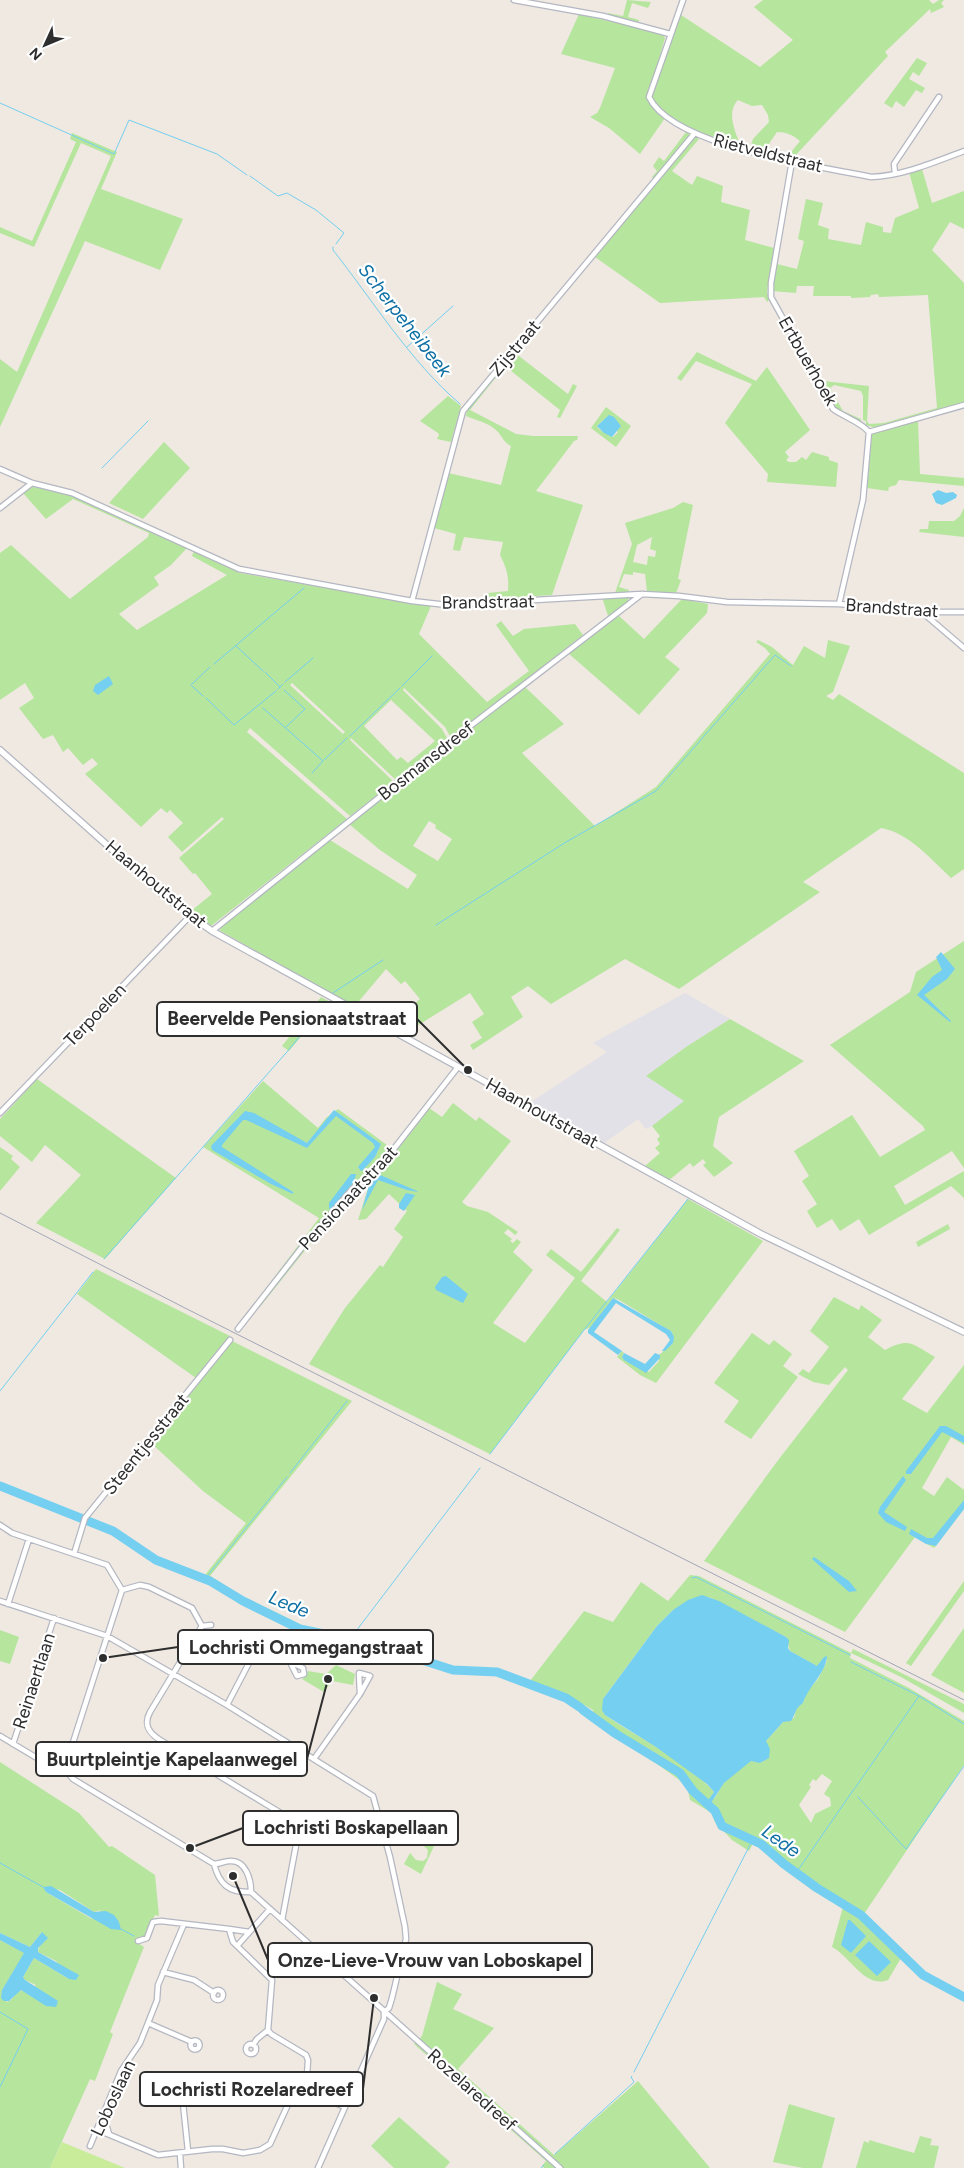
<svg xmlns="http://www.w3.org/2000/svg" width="964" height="2168" font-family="Figtree,sans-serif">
	<rect width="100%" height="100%" fill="#efe9e1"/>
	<path fill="#e3e1e8" d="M685,993L730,1019L686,1047L647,1076L685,1101L652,1126L646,1129L638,1119L604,1143L531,1102L607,1052L593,1043Z"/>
	<path fill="#b6e59e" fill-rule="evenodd" d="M627,0L651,2L648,8L632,3L628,17L639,20L638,23L607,15L608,13L623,16Z
		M763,0H929L933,4L939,0H944L941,3L944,7L931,13L930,9L885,52L888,56L793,158L788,156L800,141C793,135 786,132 777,132L764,151L750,148L753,139L769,122L768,115L762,105L752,106L738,100C726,112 735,132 741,146C710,140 666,125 651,96L681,15L760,67L793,40L754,7Z
		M579,14L663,34L665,38L647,100L656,112L665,118L640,154L609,128L590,117L597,113L600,108L615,68L561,54Z
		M917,58L927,63L919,76L913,72L909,79L925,88L922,93L916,90L904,107L896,101L892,108L884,103Z
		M686,132L691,135L654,179L652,177L657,171L653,166L659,157L664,161Z
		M72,133L117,152L101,189L183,219L160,270L85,241L0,427V359L17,372L111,156L81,143L34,247L0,233V227L32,241L76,142L70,139Z
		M695,137L699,139L672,171L692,185L697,176L723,186L721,202L750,210L745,240L774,248L767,292L770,299L767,302L764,297L660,303L595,257Z
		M922,169L932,203L964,191V229L950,222L932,250L964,283V403L876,428L866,425V421L863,420V396L861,391L834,385L830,388L843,411L861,419V422L835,408L819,380L821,379L823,381L869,386L867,421L869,424L884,423L937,408L928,295L879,297L878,294L871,295L870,297L851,298V296H813L814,286H797L796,293L772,291L777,264L797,269L804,241L798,239L806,199L823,203L818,225L829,229L828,239L861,245L866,222L883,227V232L891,233L895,218L919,208L909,172Z
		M575,279L515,353L568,394L573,384L577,386L560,418L557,417L560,410L505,366L470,410L516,434L533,436H578L577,440L574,441L536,491L583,505L552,595L488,599V593L508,591C509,576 507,569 500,555L503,542L464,537L460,551L453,550L456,534L434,528L448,473L501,485L511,446C503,442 503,437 497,431C489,423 476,420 466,416L468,407Z
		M697,352L756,381L767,367L810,430L785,452L789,457L786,460L789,462H796L802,457L806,460L812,452L829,457V460L838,463L836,487L767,482L768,474L725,423L752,384L696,361L681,381L677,378Z
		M448,396L461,406L451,442L437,439L439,435L438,433L420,421Z
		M606,407L631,426L616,447L591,428ZM603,420L618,432L613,437L600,430L597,426Z
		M918,420L920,474L964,478V486L899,480L896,485L889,487L888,491L867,488L872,434Z
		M164,442L190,468L143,519L109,503Z
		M32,487C87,492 139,524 187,548L171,565L154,577L159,585L119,614L137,630L227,575L192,556L194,551L240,573L431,606L419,634L487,702L529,671L496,625L501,621L513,636L524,629L575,624L583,635L451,738L445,727L404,688L403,690L442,729L448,740L396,780L351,738L350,740L394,782L350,816L250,728L247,732L347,819L211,926L191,911L212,894L195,873L193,874L179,858L224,819L222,817L182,852L168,837L183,823L170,810L167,813L161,808L141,827L85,774L98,764L92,758L83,765L68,748L63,752L53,735L43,739L19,708L34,698L25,683L0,700V553L11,545L70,599L148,537L149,533L73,499L46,519L23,493ZM292,683L345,732L343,734L290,685ZM391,700L435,741L408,763L401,757L397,760L364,726Z
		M683,502L693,505L678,579L681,580L676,593L647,592L645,574L633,572V575L624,574L619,587L629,590V592L615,593L632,544L625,523L673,508ZM652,537L650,549L656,551L655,557L648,556L647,565L633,562L637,545Z
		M964,508V537L919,532L920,529H928L929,521H954L960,516Z
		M628,596L629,602L608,616L602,597Z
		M682,599L708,604L707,613L665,657L680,669L639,715L568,653L618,615L644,639Z
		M758,640L772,647L793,665L804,646L825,658L828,640L850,646L833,692L826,696L833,700L839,694L964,773V869L951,878C931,859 909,833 881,828L803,882L820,892L679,989L625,959L551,1004L528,986L511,997L523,1017L473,1050L470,1045L482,1038L472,1022L484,1014L470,993L404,1034L393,1028L410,1017L406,1011L420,999L405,981L401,984L386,969L354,1007L219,930L221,929L219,926L330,840L408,889L417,875L380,850L349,824L525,687L564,724L522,753L595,826L656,787L770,654L765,648L756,642ZM429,821L436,825L435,828L452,839L438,861L413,846Z
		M964,941V1168L952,1151L894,1186L905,1205L964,1171V1198L951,1186L869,1235L859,1219L840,1231L832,1219L817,1228L807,1211L817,1204L802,1181L809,1176L794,1151L852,1115L880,1157L925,1130L923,1126L830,1045L910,992L916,972Z
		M321,997L330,1002L289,1051L282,1046Z
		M730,1019L804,1061L719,1117L713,1146L733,1163L714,1177L703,1165L706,1163L703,1159L693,1167L690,1163L668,1181L645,1166L660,1153L655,1148L660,1144L657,1139L660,1136L652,1126L684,1101L646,1076L686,1047Z
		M37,1079L176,1178L105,1259L36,1223L81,1175L45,1145L32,1162L0,1136V1119Z
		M263,1081L318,1128L326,1118L338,1109L391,1148L372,1173L355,1183L325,1217L323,1219L328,1223L318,1238H315L259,1308L254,1304L319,1218L203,1147Z
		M453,1103L476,1121L479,1117L511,1141L462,1202L467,1206L488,1212L518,1232L515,1235L508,1229L504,1233L512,1239L510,1241L513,1243L517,1239L521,1242L513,1252L533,1270L493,1323L525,1343L575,1278L546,1255L551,1249L581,1272L617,1228L620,1230L581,1281L607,1302L688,1199L763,1241L656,1383L640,1375L617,1357L622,1351L624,1353L622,1357L649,1372L659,1361V1355L673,1343L672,1332L619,1300L613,1298L591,1327L584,1330L490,1454L309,1364L345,1308L380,1265L383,1267L403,1237L394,1229L407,1211L389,1194L366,1219L358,1220L370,1182L429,1108L442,1117Z
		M0,1147L13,1156L11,1159L20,1167L0,1191Z
		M948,1224L950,1229L918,1247L916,1242Z
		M96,1269L230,1336L196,1378L77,1294Z
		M834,1297L859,1310L861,1305L882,1320L868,1337L885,1350C910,1337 912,1344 935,1357L902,1399L927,1413L964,1365V1445L951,1437L922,1488L934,1496L947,1477L964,1490V1509L934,1548L915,1537L845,1632L704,1561L779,1459L848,1370L845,1367L829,1385L813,1382L798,1374L803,1369L809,1373L829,1347L810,1331Z
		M752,1333L769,1345L774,1340L792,1354L783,1366L798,1377L751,1439L724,1422L739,1401L714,1383Z
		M232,1341L352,1401L210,1576L242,1596L304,1626L302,1628L268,1613L208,1578L157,1559L123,1536L124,1534L160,1559L205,1575L246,1523L203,1491L150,1442Z
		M690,1575L699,1576L851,1653L853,1649L964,1704V1713L901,1677L851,1653L850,1658L909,1688L964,1721V1765L864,1914L811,1881L769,1850L765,1851L754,1842L749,1851L732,1840L715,1822L712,1813L690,1800L687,1786C657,1762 623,1743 592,1719L593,1710L563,1693L530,1681L584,1611L613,1622L641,1582L668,1601ZM709,1597L786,1637L790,1651L818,1667L824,1657L827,1661L818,1679L806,1693L803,1703L796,1707L794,1718L783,1722L766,1741L763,1762L751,1761L745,1765L724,1782L715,1798L708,1802L714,1792C685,1759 641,1740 605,1715L603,1699L657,1626L673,1610ZM822,1774L832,1781L824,1794L830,1798L831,1806L815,1814L811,1823L799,1805L811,1787L809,1785L813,1779L816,1781Z
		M964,1581V1591L911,1666L906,1663Z
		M964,1628V1693L931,1675Z
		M0,1630L19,1637L10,1664L0,1661Z
		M336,1665L355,1674L353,1685L332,1681L324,1692L302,1679L306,1676L308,1671L326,1674Z
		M0,1762L79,1813L109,1847L112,1846L155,1875L159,1916L155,1915L145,1936L140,1939L138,1943L144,1947L110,2032L113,2034L95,2081L90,2079L50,2168H0V1940L25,1953L2,1990L7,2002L11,2000L19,1990L27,1992L36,1985L25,1980L23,1977L34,1958L69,1979L56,1961L38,1952L42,1932L30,1947L0,1933ZM44,1887L60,1890L94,1912L101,1910L92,1919L46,1892Z
		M425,1841L434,1846L421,1874L404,1864L410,1853L416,1860L423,1861L427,1858L428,1850L423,1845Z
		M843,1907L859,1917L901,1958L888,1980C865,1989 850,1956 832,1947Z
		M437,1982L462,1994L453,2009L494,2028L458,2069L554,2155L638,2081L710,2168H544L542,2166L546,2161L414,2044L422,2036Z
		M789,2104L835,2118L822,2168H803L773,2162Z
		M399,2117L450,2162L445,2168H394L371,2146Z
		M920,2136L932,2139L930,2145L939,2146L934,2168H856L864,2141L869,2143V2140L914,2153Z"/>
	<path fill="#c9ec9a" d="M62,2142L125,2168H50Z"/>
	<path fill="#75cff0" d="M609,415L614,417L621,426L612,437L604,433L597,426Z
		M938,490L946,493L953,492L957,495L956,498L942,505L936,503L932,494Z
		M109,676L113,684L98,695L93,691L95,685Z
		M941,952L955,969L947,979L924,995L951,1021L950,1022L917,995L932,977L942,970L936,957Z
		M334,1110L381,1144L375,1157L363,1170L361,1171L358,1167L375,1147L373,1143L336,1116L307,1148L246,1120H243L222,1145V1147L293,1192V1194L271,1184L212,1150L211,1146L245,1111L254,1113L307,1143Z
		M351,1174H356L354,1182L332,1208L329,1209V1203Z
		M378,1174L417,1191L418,1192L407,1190L378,1180L362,1210L370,1182Z
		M406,1193L415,1195L404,1211L399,1208V1204Z
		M446,1276L468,1294L463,1303L436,1290L435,1287L442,1277Z
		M613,1298L671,1331L674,1337L673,1343L665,1351H662L670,1340L666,1334L616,1303L594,1332L622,1351L618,1355L588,1333V1330Z
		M624,1353L645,1364L655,1353L660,1355V1358L646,1373L624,1360L622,1357Z
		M940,1426H946L964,1436V1443L942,1432L911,1474H906V1471Z
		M903,1476L906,1480L884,1512L907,1527L905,1531L886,1522L878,1513L880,1507Z
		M964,1500V1509L936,1546L926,1544L909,1534L911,1529L927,1538H933Z
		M814,1557L849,1581L857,1591L849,1592L812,1559Z
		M702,1595L719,1601L786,1637L789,1640L788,1648L790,1651L817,1666L824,1657L827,1656C826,1673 808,1687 803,1703C794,1709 796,1714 791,1721L783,1722L766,1741L770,1749L769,1758L760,1763L751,1761L724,1783L711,1803L707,1802L714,1792L707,1784L656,1747L605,1715L602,1710L603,1699L657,1626L673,1610L688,1600Z
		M51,1886L94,1912L106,1911L114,1915L119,1922L121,1930L111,1929L46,1892L43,1887Z
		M848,1920H850L866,1936L851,1953L841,1945Z
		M42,1932L48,1938L38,1948V1952L79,1975L76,1980L69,1979L34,1958L23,1977L25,1980L58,2001L56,2007L46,2006L21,1990L9,2001H4L1,1998L2,1990L24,1953L0,1940V1933L30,1947Z
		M869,1941L891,1962L877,1976L855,1955Z"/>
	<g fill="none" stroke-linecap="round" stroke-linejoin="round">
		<path stroke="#75cff0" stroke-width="1" d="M0,103L114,154L129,120L217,154L247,175
			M250,176L278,196L287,193L316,210L344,233L336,244
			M333,247V250C374,302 409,360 460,404
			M407,347L453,306
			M469,409L493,378
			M102,468L148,421
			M236,646L263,671
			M214,664L304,588
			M265,672L280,687
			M285,682L313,658
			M191,685L210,667
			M192,686L203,696
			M402,686L432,656
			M278,689L283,684
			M284,690L305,709L286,727
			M206,698L234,725L276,691
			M263,708L323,761L312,773
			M350,736L400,688
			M324,760L347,738
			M436,925L566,842L656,791L775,655L791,666
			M333,993L383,960
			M104,1259L286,1053L328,1002
			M0,1391L93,1272
			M490,1454L584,1330L688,1199
			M290,1473L347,1401
			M692,1578L696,1577L850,1655
			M205,1579L287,1477
			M350,1639L480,1468
			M851,1662L919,1696L855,1788
			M919,1696L964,1724
			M858,1797L906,1849L964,1766
			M0,1863L43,1887
			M796,1873L854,1789
			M121,1929L134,1936
			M0,2012L28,2029L0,2087
			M634,2072L753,1839
			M555,2154L634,2082L631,2077L632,2076
			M541,2168L544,2165"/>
		<path stroke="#75cff0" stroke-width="9" d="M0,1486L113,1531L156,1560L210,1581L243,1601L300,1629L372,1644L453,1670L497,1672L566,1698L581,1708
			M583,1710L616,1734L680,1773L693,1791L715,1811L722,1826L761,1844L784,1864L817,1888L861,1915L923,1975L964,1997"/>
		<defs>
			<path id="minor" d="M514,0L603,16L670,34
				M683,0L649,97C673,147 819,166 871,177C902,176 935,162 964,151
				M792,161L771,283V297L833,409C844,417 861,422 869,432L863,500L839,604
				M895,173L894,164L939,97
				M869,432L964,405
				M0,469L32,483L72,493L239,569L412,601L447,605L642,594L679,596L727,602L839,604L922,612H964
				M0,508L32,483
				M412,601L463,411L694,134
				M922,612L964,648
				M212,931L426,760L642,594
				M0,1113L190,916
				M238,1329L307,1241L356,1185L371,1178L458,1067
				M0,1525L12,1533L107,1565L122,1590
				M74,1554L85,1518L230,1340
				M122,1590L140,1585L149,1587L192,1608L202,1626L150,1712C143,1725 149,1733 160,1740L284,1815C294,1821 296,1829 297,1840L282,1920
				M122,1590L68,1758L67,1772L73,1779L214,1864C219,1864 225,1861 230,1861C246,1860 251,1880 251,1892
				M0,1601L107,1636L227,1705L373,1796L390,1857L405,1927L406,1939L392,1998L389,2008L384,2012
				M8,1604L29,1539
				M202,1626L211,1625
				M227,1705L249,1663L259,1651L290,1662L297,1676L304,1674L303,1668L290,1662
				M0,1736L62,1773L67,1772
				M13,1744L54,1618
				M314,1759L360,1694L370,1676L359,1673L360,1694
				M214,1864C219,1884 229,1893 251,1892L560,2168
				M249,1932L229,1929L233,1942L272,1980L268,2030L271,2034L306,2055L308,2060L306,2091
				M138,1941L147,1938L153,1922L161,1921L229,1929
				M237,1946L270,1909
				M163,1972L194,1980L214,1993
				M213 1995a5 5 0 1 1 10 0a5 5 0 1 1-10 0Z
				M148,2023L192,2042
				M190.5 2045a4.5 4.5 0 1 1 9 0a4.5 4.5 0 1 1-9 0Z
				M246 2049a5 5 0 1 1 10 0a5 5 0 1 1-10 0Z
				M253,2045L257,2039L268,2030
				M306,2091L345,2107
				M224.5 2097a4.5 4.5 0 1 1 9 0a4.5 4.5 0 1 1-9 0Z
				M159.5 2097a4.5 4.5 0 1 1 9 0a4.5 4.5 0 1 1-9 0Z
				M170,2098L183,2103
				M104,2117L109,2134
				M98,2130L158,2155L212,2149H223L243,2153L260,2150L270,2144L290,2100L306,2091
				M90,2146L121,2071L140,2043L148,2023L157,2000L158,1985L184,1924
				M188,2151L183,2103L224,2099
				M180,2154L181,2168
				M318,2168L384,2019V2012"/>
			<path id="tertiary" d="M0,750L169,900L212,931L761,1234L964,1332"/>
		</defs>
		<use href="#minor" stroke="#b4b7c1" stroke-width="7"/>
		<use href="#tertiary" stroke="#b4b7c1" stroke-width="8"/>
		<use href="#minor" stroke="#fff" stroke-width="4.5"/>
		<use href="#tertiary" stroke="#fff" stroke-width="5.5"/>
		<path stroke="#a3a6b8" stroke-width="1" d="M0,1213L185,1308L964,1700"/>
	</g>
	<g text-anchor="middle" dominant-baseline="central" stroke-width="4.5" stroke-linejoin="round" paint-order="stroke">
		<g font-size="18" fill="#2e2e2e" stroke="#fff">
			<text transform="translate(768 153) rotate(14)">Rietveldstraat</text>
			<text transform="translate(515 348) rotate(-50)">Zijstraat</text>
			<text transform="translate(808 361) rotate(60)">Ertbuerhoek</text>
			<text transform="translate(488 602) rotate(-1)">Brandstraat</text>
			<text transform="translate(892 608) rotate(4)">Brandstraat</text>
			<text transform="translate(426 761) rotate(-38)">Bosmansdreef</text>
			<text transform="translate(156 884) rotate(40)">Haanhoutstraat</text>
			<text transform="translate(95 1015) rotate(-46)">Terpoelen</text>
			<text transform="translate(542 1113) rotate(29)">Haanhoutstraat</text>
			<text transform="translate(348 1198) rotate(-47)">Pensionaatstraat</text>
			<text transform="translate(146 1444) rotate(-51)">Steentjesstraat</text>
			<text transform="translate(34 1681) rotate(-72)">Reinaertlaan</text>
			<text transform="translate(472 2090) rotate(42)">Rozelaredreef</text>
			<text transform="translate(113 2098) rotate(-65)">Loboslaan</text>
		</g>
		<g font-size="19" font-style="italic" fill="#0d6fa3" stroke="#fff">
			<text transform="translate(405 320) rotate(52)">Scherpeheibeek</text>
			<text transform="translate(289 1604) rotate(23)">Lede</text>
			<text transform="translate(781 1841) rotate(35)">Lede</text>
		</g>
	</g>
	<path fill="none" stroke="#2e2e2e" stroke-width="2" d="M468 1070L417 1019M103 1658L178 1647M328 1679L307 1759M190 1848L243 1828M233 1876L268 1960M374 1998L363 2089"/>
	<g fill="#2e2e2e" stroke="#fff" stroke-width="2">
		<circle cx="468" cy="1070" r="5"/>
		<circle cx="103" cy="1658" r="5"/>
		<circle cx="328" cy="1679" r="5"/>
		<circle cx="190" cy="1848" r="5"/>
		<circle cx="233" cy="1876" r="5"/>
		<circle cx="374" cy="1998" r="5"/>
	</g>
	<g fill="#fff" stroke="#2e2e2e" stroke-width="2">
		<rect x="157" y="1002" width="260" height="34" rx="5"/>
		<rect x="178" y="1630" width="255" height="34" rx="5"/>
		<rect x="36" y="1742" width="271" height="34" rx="5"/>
		<rect x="243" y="1811" width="215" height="34" rx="5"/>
		<rect x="268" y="1943" width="324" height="34" rx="5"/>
		<rect x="140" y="2072" width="223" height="34" rx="5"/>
	</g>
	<g font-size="19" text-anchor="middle" font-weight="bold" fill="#2e2e2e">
		<text x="287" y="1025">Beervelde Pensionaatstraat</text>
		<text x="306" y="1654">Lochristi Ommegangstraat</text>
		<text x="172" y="1766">Buurtpleintje Kapelaanwegel</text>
		<text x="351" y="1834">Lochristi Boskapellaan</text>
		<text x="430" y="1967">Onze-Lieve-Vrouw van Loboskapel</text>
		<text x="252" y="2096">Lochristi Rozelaredreef</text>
	</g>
	<g transform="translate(45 45) rotate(226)" stroke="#ffffff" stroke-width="4" paint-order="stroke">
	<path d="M0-4L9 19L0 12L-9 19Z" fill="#2e2e2e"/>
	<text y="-8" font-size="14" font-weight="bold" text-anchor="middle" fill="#2e2e2e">N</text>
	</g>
</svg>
